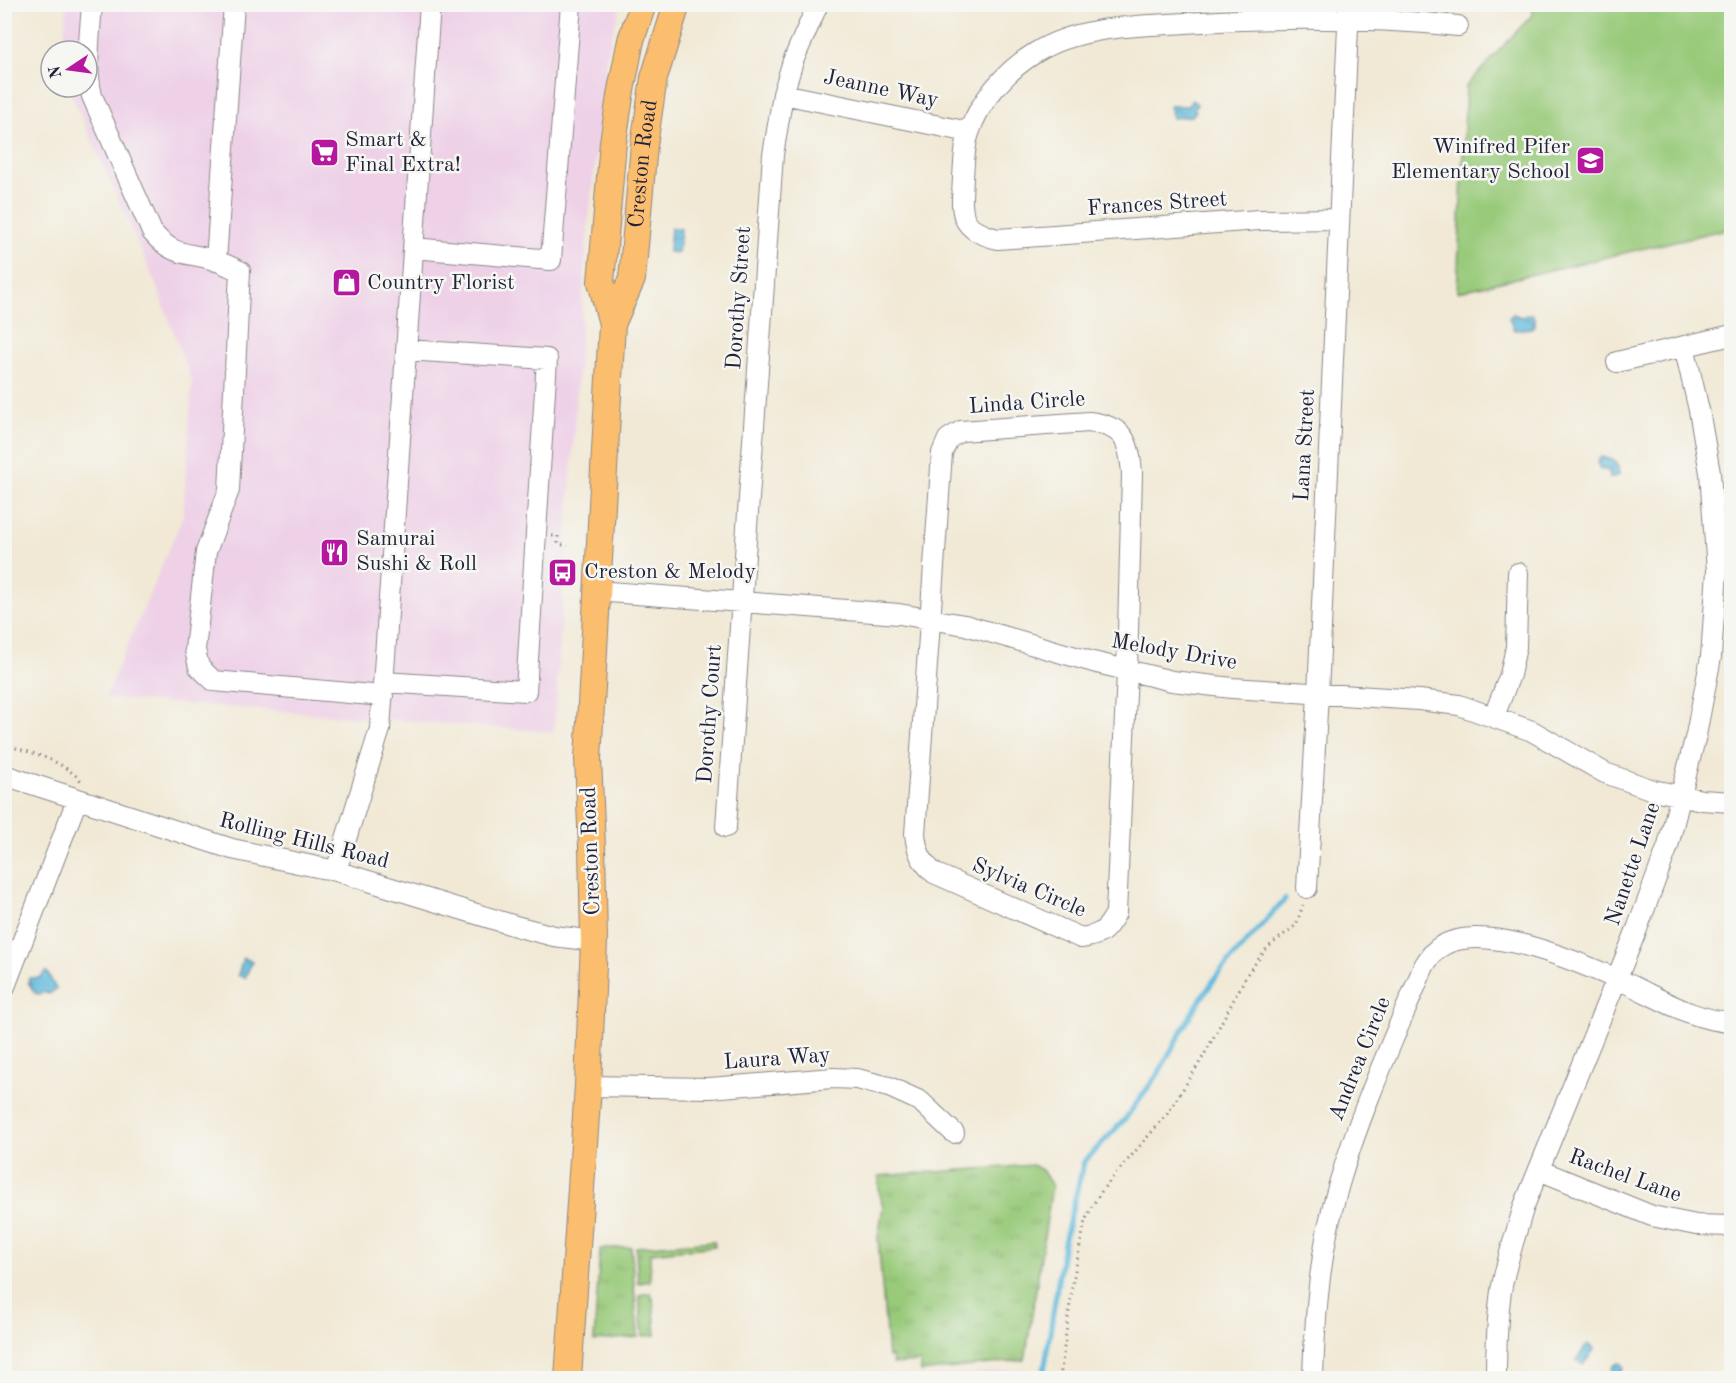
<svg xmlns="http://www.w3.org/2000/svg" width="1736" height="1383" font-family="'Old Standard TT',serif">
	<defs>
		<pattern id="grass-tufts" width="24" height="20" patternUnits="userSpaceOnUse" patternTransform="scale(1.5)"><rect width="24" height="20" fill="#99ca7a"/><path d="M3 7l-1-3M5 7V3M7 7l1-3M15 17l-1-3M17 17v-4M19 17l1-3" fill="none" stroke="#84ad6a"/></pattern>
		<pattern id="water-ripples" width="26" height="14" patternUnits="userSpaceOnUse" patternTransform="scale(1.5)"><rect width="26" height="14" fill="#5db9db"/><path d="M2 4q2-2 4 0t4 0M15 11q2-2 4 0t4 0" fill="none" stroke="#4c96b3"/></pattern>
	</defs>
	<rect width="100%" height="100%" fill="#f6f6f2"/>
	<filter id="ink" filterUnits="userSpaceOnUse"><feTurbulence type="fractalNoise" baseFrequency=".0167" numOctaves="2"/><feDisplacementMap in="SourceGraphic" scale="12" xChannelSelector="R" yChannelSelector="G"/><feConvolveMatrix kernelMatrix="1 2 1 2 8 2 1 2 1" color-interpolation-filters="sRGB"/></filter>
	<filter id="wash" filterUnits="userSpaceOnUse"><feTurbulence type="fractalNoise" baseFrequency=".008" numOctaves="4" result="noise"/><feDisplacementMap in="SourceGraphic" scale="24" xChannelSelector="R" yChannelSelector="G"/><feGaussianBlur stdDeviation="1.35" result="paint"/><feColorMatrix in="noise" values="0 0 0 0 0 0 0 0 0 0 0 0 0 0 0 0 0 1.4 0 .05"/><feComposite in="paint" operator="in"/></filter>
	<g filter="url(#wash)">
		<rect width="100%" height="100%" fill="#f1e9d5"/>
		<path fill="#eed0e7" d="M67,5H621L606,58L587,237L554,732L105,698L183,516L192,382L153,277L68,87H87V51H63Z
			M1023,1369L1022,1378H913Z"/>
		<path fill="url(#grass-tufts)" stroke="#5e765a" stroke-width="1.5" d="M1033,1165L1042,1170L1052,1186L1025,1360L921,1372L920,1362L893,1364L892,1357H888L878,1238L883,1207L879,1191V1176Z
			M714,1241L715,1246L650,1253V1281L638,1283L636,1247Z
			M631,1247L638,1337L594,1341L600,1249Z
			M651,1293V1298H653L656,1335L643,1336L639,1295Z"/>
		<path fill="#99ca7a" stroke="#5e765a" stroke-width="1.5" d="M1532,5H1731V228L1457,292L1466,86L1533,14Z"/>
		<path fill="url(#water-ripples)" stroke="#406e8b" stroke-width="1.5" d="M1192,100L1197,104L1194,109L1196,111L1192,116L1172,118L1170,106H1188Z
			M671,228L681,229L678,253L669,252Z
			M1513,314L1521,317L1532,314L1535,320V325L1531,328L1514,330L1509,318Z
			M1601,457L1613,460L1618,467L1619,475L1610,478L1609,471L1600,469L1597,462Z
			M243,958L252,961L245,978L238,975Z
			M45,972H47L56,989L49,994L43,992L39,994L35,993L28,982L29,978H40Z
			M1588,1344L1595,1349L1583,1365L1576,1360Z
			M1618,1363L1622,1364L1624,1368L1618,1378H1608L1613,1366Z"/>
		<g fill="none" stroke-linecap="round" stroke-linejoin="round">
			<path stroke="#5db9db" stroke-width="5" d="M1043,1378L1064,1242L1084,1162L1125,1119L1158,1074L1193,1011L1218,974L1285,899"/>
		</g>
	</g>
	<g filter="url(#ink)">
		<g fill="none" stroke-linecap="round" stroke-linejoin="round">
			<defs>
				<path id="minor" d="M92,4C90,35 85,66 92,96L152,232C175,259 188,251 217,261C225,264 233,268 240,271L229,490L206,552L195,650L199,667L214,681L383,696
					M783,94L969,132
					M1339,219L1259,220L998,239C958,229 961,214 963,178C964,163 964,147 969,133C979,101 1007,70 1035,53C1078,26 1135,26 1185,23C1276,17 1367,17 1458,26
					M413,248L551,260L571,4
					M216,261L234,4
					M1617,362L1732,335
					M1089,422C1124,426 1129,440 1132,473L1127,672L1116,913C1106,931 1102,935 1081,938L934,873C921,861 917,852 915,834L942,453L948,439L961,431Z
					M596,591L899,614L965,625L1093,662L1172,681L1232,688L1419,700L1459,705L1532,731L1605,773L1653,790L1702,800L1732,802
					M383,682L526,691L547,359L406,350
					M1494,716L1510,675L1516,647L1518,573
					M4,775L232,849L336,871L519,927L554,936L594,941
					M726,827L773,155L783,94L793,61L818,4
					M336,871L380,729L430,4
					M1307,888L1318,694L1349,4
					M4,989L77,800
					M588,1086L710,1088L833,1078L857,1079L889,1087L920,1101L954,1133
					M1539,1170L1652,1216L1696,1225L1732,1226
					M1313,1378C1315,1313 1320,1247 1339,1184C1361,1109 1394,1038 1424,966C1427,961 1431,955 1435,951C1473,916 1576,961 1617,979C1653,994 1691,1021 1732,1022
					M1496,1378C1496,1349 1497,1320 1501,1291C1506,1262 1516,1234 1524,1206L1637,929L1668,846L1696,735L1711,657L1717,571L1710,473L1699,410L1684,346"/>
				<g id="major">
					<path id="s1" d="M612,324L632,279L644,145L654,78L677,4"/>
					<path d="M568,1378L588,1086L594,941L592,847L588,759L612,324L601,282L613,142L621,90L631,40L643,4"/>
				</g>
			</defs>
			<use href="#minor" stroke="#8a8688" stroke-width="22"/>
			<use href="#major" stroke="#8a8688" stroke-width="28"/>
			<path stroke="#8a8688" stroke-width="3" stroke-dasharray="1.5 4.5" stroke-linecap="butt" d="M552,536H558V544L568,546
				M4,745C31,752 62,760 81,781
				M1060,1378L1073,1281L1085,1221L1092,1206L1103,1189L1168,1113L1203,1057L1248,973L1267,948L1296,925L1303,905"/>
			<use href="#minor" stroke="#fff" stroke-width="20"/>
			<use href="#major" stroke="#fbbe6e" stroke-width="26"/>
		</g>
	</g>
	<defs>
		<symbol id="supermarket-square" viewBox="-11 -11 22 22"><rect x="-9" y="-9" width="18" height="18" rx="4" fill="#b5179e" stroke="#f6f6f2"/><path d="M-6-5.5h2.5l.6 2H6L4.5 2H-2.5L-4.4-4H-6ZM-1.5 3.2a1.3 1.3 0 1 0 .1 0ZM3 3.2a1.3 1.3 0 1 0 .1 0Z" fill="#fff"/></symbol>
		<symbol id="school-square" viewBox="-11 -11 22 22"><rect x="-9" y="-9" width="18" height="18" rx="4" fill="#b5179e" stroke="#f6f6f2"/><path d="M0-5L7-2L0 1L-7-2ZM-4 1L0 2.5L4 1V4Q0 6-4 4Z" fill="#fff"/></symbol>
		<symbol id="shop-square" viewBox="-11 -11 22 22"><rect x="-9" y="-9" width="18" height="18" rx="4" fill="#b5179e" stroke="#f6f6f2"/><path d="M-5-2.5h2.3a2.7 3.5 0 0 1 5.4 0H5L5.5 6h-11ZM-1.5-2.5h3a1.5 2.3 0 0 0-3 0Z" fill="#fff"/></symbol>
		<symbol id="restaurant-square" viewBox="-11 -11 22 22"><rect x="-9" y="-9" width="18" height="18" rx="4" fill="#b5179e" stroke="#f6f6f2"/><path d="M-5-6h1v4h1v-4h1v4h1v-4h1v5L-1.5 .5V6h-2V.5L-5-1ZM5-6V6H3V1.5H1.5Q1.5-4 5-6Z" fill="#fff"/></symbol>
		<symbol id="bus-square" viewBox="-11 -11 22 22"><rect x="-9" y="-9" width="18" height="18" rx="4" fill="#b5179e" stroke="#f6f6f2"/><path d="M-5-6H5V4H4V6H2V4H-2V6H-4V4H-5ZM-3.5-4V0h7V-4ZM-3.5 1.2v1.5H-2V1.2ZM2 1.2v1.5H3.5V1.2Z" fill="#fff"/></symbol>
	</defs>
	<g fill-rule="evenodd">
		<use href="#supermarket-square" x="308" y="136" width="33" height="33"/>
		<use href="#school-square" x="1574" y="144" width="33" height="33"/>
		<use href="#shop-square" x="330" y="266" width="33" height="33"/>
		<use href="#restaurant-square" x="318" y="536" width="33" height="33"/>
		<use href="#bus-square" x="546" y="556" width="33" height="33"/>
	</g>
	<g text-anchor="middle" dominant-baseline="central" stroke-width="5" stroke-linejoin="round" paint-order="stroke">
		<g font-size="22" fill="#22223b" stroke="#f6f6f2">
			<text transform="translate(881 89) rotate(12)">Jeanne Way</text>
			<text stroke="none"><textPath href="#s1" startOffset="165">Creston Road</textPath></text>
			<text transform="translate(1157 204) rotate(-4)">Frances Street</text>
			<text transform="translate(739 298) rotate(-86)">Dorothy Street</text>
			<text transform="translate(1027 403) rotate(-4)">Linda Circle</text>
			<text transform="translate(1305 445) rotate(-87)">Lana Street</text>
			<text transform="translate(1174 652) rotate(10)">Melody Drive</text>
			<text transform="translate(710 714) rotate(-86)">Dorothy Court</text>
			<text transform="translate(304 841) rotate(14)">Rolling Hills Road</text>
			<text transform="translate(591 851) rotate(-92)">Creston Road</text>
			<text transform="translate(1633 864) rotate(-71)">Nanette Lane</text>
			<text transform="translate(1029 888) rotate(23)">Sylvia Circle</text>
			<text transform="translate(777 1059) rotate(-4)">Laura Way</text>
			<text transform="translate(1360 1059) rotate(-68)">Andrea Circle</text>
			<text transform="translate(1625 1176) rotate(20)">Rachel Lane</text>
		</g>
		<g font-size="22" fill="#22223b" stroke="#f6f6f2" text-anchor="start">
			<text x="345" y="140">Smart &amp;<tspan x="345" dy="25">Final Extra!</tspan></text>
			<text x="1570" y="147" text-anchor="end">Winifred Pifer<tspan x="1570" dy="25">Elementary School</tspan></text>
			<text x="367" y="283">Country Florist</text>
			<text x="356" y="539">Samurai<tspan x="356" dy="25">Sushi &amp; Roll</tspan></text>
			<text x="584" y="572">Creston &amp; Melody</text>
		</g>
	</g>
	<rect width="1736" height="1383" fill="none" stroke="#f6f6f2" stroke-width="24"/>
	<g transform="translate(69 69) rotate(257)"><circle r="28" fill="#f6f6f2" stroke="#a1a1a9" stroke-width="1.5"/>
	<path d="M0-4.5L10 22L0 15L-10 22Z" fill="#b5179e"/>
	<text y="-9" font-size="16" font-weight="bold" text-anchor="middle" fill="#22223b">N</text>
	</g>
</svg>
